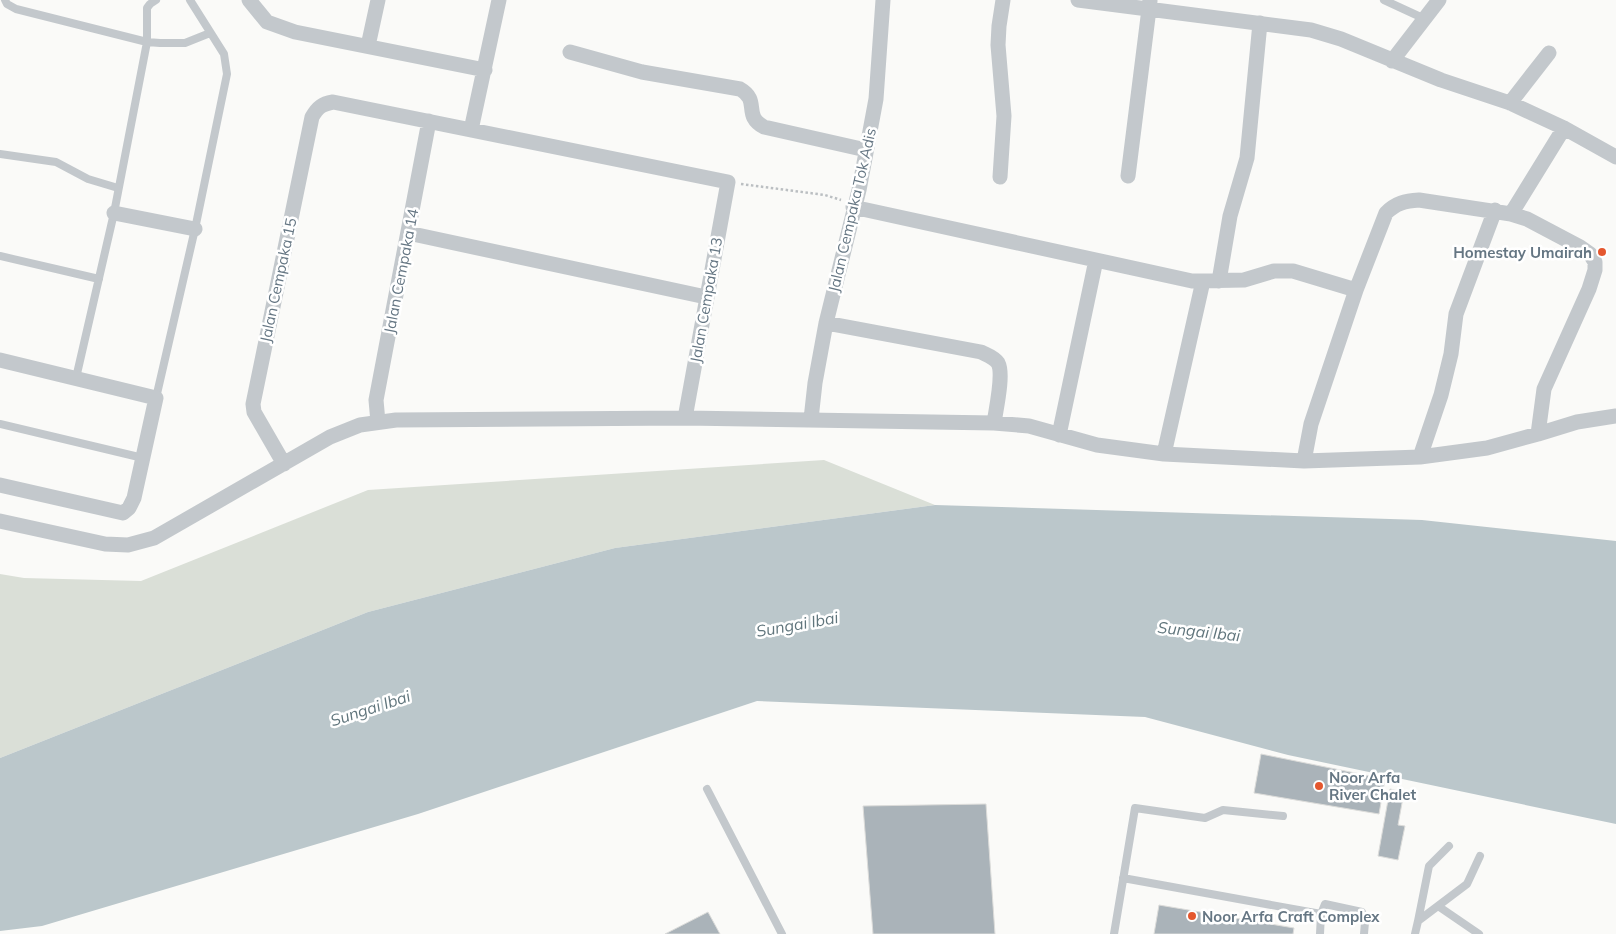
<svg xmlns="http://www.w3.org/2000/svg" width="1616" height="934" font-family="Mulish,sans-serif">
	<rect width="100%" height="100%" fill="#fafaf8"/>
	<path fill="#dadfd7" d="M824,460L935,505L615,548L368,612L0,758V574L24,578L141,581L368,490Z"/>
	<path fill="#bbc7cb" d="M935,505L1422,520L1616,541V824L1288,755L1145,717L757,701L418,814L42,926L0,931V758L368,612L615,548Z"/>
	<path fill="#aab3b9" stroke="#dcdcda" d="M1261,754L1385,779L1379,814L1254,793Z
		M1390,789L1404,792L1398,825L1405,826L1398,860L1378,856Z
		M986,804L995,934H873L863,806Z
		M1159,905L1294,928L1293,934H1154Z
		M708,912L720,934H665Z"/>
	<g fill="none" stroke-linecap="round" stroke-linejoin="round">
		<path stroke="#bbbfc2" stroke-width="2.5" stroke-dasharray="2.5 2.5" stroke-linecap="butt" d="M741,184L825,195L841,200"/>
		<path stroke="#c3c8cc" stroke-width="8" d="M5,0L7,4L16,9L147,42L160,43H185L210,33
			M1384,0L1425,19
			M0,154L56,162L88,179L118,188
			M0,256L99,279
			M76,378L114,213L147,42V8L150,4L156,0
			M156,398L195,229L227,74L224,54L190,0
			M0,424L143,458
			M707,789L782,934
			M1123,878L1321,914
			M1438,906L1479,934
			M1418,921L1429,866L1449,846
			M1114,934L1135,808L1205,818L1223,810L1283,816
			M1320,934L1321,914L1325,904L1362,912L1365,922L1364,934
			M1415,934L1418,921L1467,884L1480,856"/>
		<path stroke="#c3c8cc" stroke-width="15" d="M249,0L267,22L295,32L485,70
			M1078,0L1311,30L1341,39L1441,80L1510,103L1564,128L1616,157
			M368,46L378,0
			M570,52L642,72L740,89C761,101 742,115 764,127L866,150
			M1392,61L1439,0
			M1510,103L1549,53
			M471,130L499,0
			M1128,176L1150,1
			M1000,177L1004,116L998,45L999,26L1003,0
			M853,207L1192,281L1244,280L1274,271H1293L1356,290
			M114,213L195,229
			M1511,214L1564,128
			M408,233L706,297
			M1219,281L1230,216L1247,158L1260,23
			M826,323L981,352C987,355 994,357 998,363C1004,374 996,409 994,423
			M0,360L156,398L134,498L129,508L123,513L0,485
			M811,419L815,383L826,323L859,190L876,99L883,0
			M378,422L376,400L429,121
			M1059,435L1096,260
			M1164,454L1203,281
			M1420,457L1441,395L1451,354L1456,314L1495,210
			M1304,461L1311,424L1356,290L1386,213C1396,203 1405,201 1419,200L1511,214L1527,219L1580,247L1590,254L1595,262V270L1589,289L1544,389L1538,434
			M284,464L254,412L253,404L312,117C318,107 322,104 333,102L728,182L685,418
			M0,521L105,544L128,545L154,538L330,437L360,425L396,420L685,418L994,423L1029,426L1097,445L1164,454L1304,461L1420,457L1487,448L1538,434L1577,422L1616,416"/>
	</g>
	<g fill="#e4572e" stroke="#fff" stroke-width="2">
		<circle cx="1602" cy="252" r="5"/>
		<circle cx="1319" cy="786" r="5"/>
		<circle cx="1192" cy="916" r="5"/>
	</g>
	<g text-anchor="middle" dominant-baseline="central" stroke-width="5" stroke-linejoin="round" paint-order="stroke">
		<g font-size="15" fill="#657683" stroke="#fff">
			<text transform="translate(852 210) rotate(-77)">Jalan Cempaka Tok Adis</text>
			<text transform="translate(401 271) rotate(-79)">Jalan Cempaka 14</text>
			<text transform="translate(278 280) rotate(-78)">Jalan Cempaka 15</text>
			<text transform="translate(706 300) rotate(-80)">Jalan Cempaka 13</text>
		</g>
		<g font-size="15" font-weight="bold" fill="#657683" stroke="#fff" text-anchor="start">
			<text x="1592" y="252" text-anchor="end">Homestay Umairah</text>
			<text x="1329" y="777">Noor Arfa<tspan x="1329" dy="17">River Chalet</tspan></text>
			<text x="1202" y="916">Noor Arfa Craft Complex</text>
		</g>
		<g font-size="16" font-style="italic" fill="#60757c" stroke="#fff">
			<text transform="translate(797 624) rotate(-10)">Sungai Ibai</text>
			<text transform="translate(1199 631) rotate(6)">Sungai Ibai</text>
			<text transform="translate(370 708) rotate(-18)">Sungai Ibai</text>
		</g>
	</g>
</svg>
